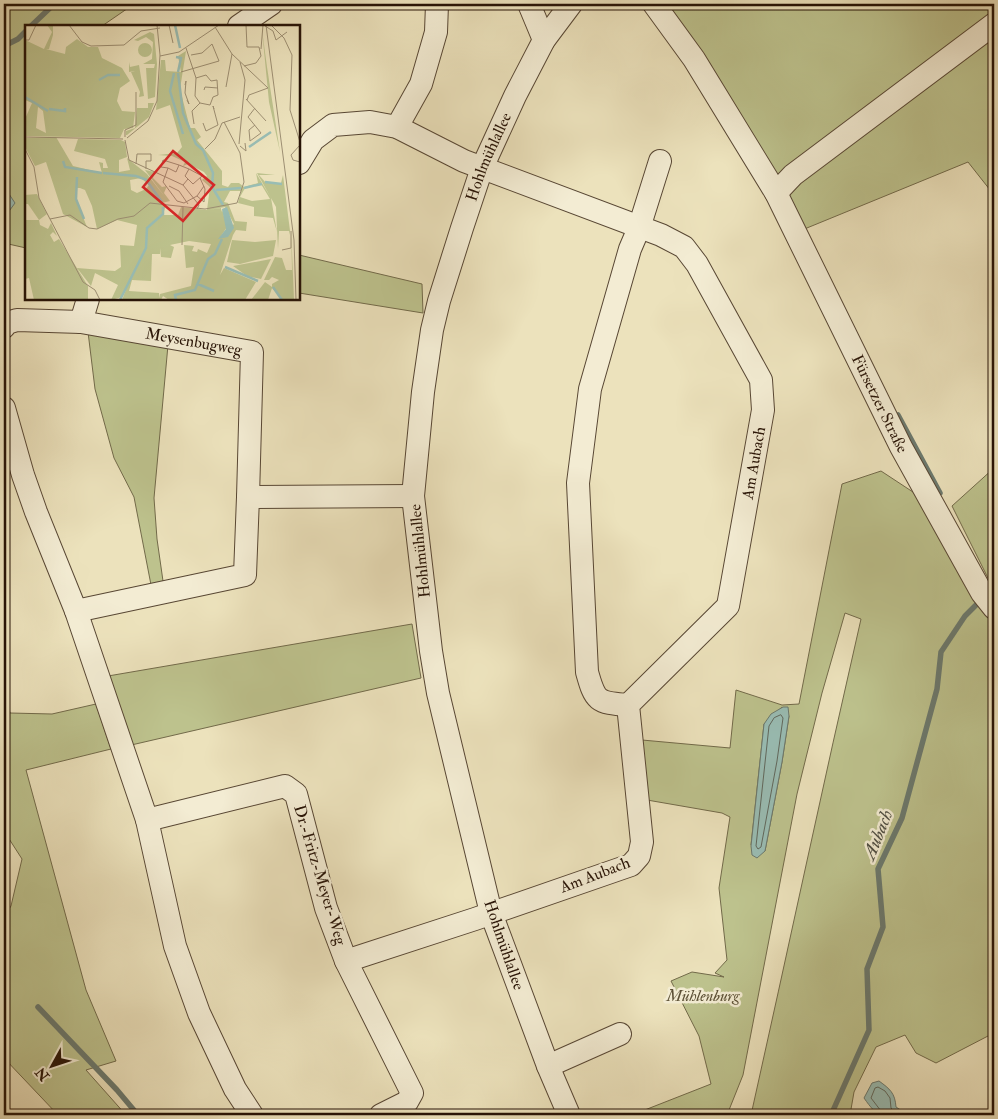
<svg xmlns="http://www.w3.org/2000/svg" width="998" height="1119" font-family="'IM FELL Double Pica',serif">
	<rect width="100%" height="100%" fill="#ece2bc"/>
	<filter id="stains"><feTurbulence type="fractalNoise" baseFrequency=".004" numOctaves="4"/><feColorMatrix values="0 0 0 0 .2 0 0 0 0 .09 0 0 0 0 .02 0 0 0 .5 -.17"/></filter>
	<radialGradient id="worn" r=".72"><stop offset=".6" stop-color="#630" stop-opacity="0"/><stop offset="1" stop-color="#630" stop-opacity=".3"/></radialGradient>
	<path fill="#bdc28d" stroke="#726a4a" fill-rule="evenodd" d="M4,4H134L102,26H26V248L4,243V214H8L9,194L4,193Z
		M664,4H994V195L968,162L802,230Z
		M299,255L422,284L423,313L299,293Z
		M88,332L168,345L154,498L157,539L164,588L152,590L134,497L114,458L95,389Z
		M994,468V590L952,506Z
		M881,471L916,494L994,608V1039L988,1036L936,1063L916,1053L905,1035L876,1047L854,1092L850,1115H751C788,950 823,784 861,619L845,613L822,693L797,794L743,1075L727,1115H632L711,1084L699,1036L671,981L692,972L724,977L715,973L727,960L719,888L730,817L722,813L647,800L642,740L730,748L736,690L782,705L799,704L842,484ZM782,707L789,716L782,762L765,851L751,845L764,724Z
		M412,624L421,678L127,746L108,676Z
		M4,691L10,713L52,714L96,704L111,749L26,770L86,990L116,1061L86,1070L126,1115H58L4,1058V917L11,906L22,859L4,831Z"/>
	<path fill="#99bdb4" stroke="#6b796e" d="M4,193L9,194L15,203L7,214H4Z
		M783,707H788L789,716L782,762L765,851L757,858L752,855L751,846L764,724L771,714Z
		M879,1081C890,1089 895,1093 896,1107L902,1111V1115C879,1115 878,1118 864,1098L872,1083Z"/>
	<g fill="none" stroke-linecap="round" stroke-linejoin="round">
		<path stroke="#60685d" stroke-width="1" d="M781,715L783,718L777,761L761,847L758,849L756,846L769,726L774,718Z
			M881,1115V1111L871,1098L875,1088L878,1087L885,1091L890,1098L891,1108L897,1115"/>
		<path stroke="#6b796e" stroke-width="5.5" d="M31,26L51,7V4
			M4,46L18,39L26,31
			M898,415L940,493
			M38,1007L117,1090L138,1115
			M831,1115L869,1030L867,969L883,927L878,869L902,818L937,689L941,652L965,616L979,602"/>
		<defs>
			<g id="minor">
				<path d="M529,4L544,40"/>
				<path id="s1" d="M654,4L694,59L776,193L901,447L982,593L994,608"/>
				<path d="M239,26L271,4"/>
				<path d="M397,127L421,84L436,32L437,4"/>
				<path d="M299,163L313,140L333,125L370,122L397,127L464,161L661,235L684,247L697,264L761,380L763,410L728,606L628,705L642,842L639,856L631,865L475,919L346,961L326,908L296,794L285,786L147,820L76,611L245,575L248,497L413,496"/>
				<path d="M776,193L793,175L994,24"/>
				<path d="M81,322L88,299"/>
				<path id="s2" d="M4,327L7,323L17,320L81,322L252,352L248,497"/>
				<path d="M4,408L23,475L36,512L76,611"/>
				<path d="M628,705C597,703 595,701 587,672L578,483L590,389L630,249L639,228L660,161"/>
				<path d="M147,820L175,946L199,1013L235,1089L252,1115"/>
				<path d="M346,961L412,1093L407,1102L381,1115"/>
				<path d="M548,1066L620,1034"/>
				<path id="s3" d="M569,1115L548,1066L491,913L438,693L431,651L413,496L423,392L432,330L439,301L462,228L482,168L515,96L544,40L571,4"/>
			</g>
		</defs>
		<use href="#minor" stroke="#584734" stroke-width="24"/>
		<use href="#minor" stroke="#f3ecd3" stroke-width="22"/>
	</g>
	<g text-anchor="middle" dominant-baseline="central" stroke-width="5" stroke-linejoin="round" paint-order="stroke">
		<g font-size="16" fill="#271306" stroke="#f3ecd3">
			<text stroke="none"><textPath href="#s3" startOffset="991">Hohlmühlallee</textPath></text>
			<text stroke="none"><textPath href="#s2" startOffset="194">Meysenbugweg</textPath></text>
			<text stroke="none"><textPath href="#s1" startOffset="460">Fürsetzer Straße</textPath></text>
			<text transform="translate(754 463) rotate(-80)">Am Aubach</text>
			<text transform="translate(420 551) rotate(-96)">Hohlmühlallee</text>
			<text transform="translate(320 875) rotate(73)">Dr.-Fritz-Meyer-Weg</text>
			<text transform="translate(595 875) rotate(-21)">Am Aubach</text>
			<text transform="translate(504 945) rotate(71)">Hohlmühlallee</text>
		</g>
		<g font-size="16" font-style="italic" fill="#5c5035" stroke="#f3ecd3">
			<text x="703" y="996">Mühlenburg</text>
		</g>
		<g font-size="18" font-style="italic" fill="#4f4e43" stroke="#f3ecd3">
			<text transform="translate(878 835) rotate(-68)">Aubach</text>
		</g>
	</g>
	<g transform="translate(25 25)">
		<rect width="275" height="275" fill="#ece2bc"/>
		<path d="M22,0H28V10L24,24H21L40,29L41,22L52,14L63,22H73L77,33L97,43L105,56L95,63L92,76L97,86L110,87L108,103L99,104L95,113L0,111V94L7,78L0,75V15L19,24L27,7ZM13,82L18,86L21,108L11,103ZM237,5L242,42L255,127L244,77ZM125,7L129,9L132,39L130,72L123,74L121,43H129L130,39H118L127,34L128,17L121,12L113,16L109,15ZM113 25a7 7 0 1 1 14 0a7 7 0 1 1-14 0ZM161,26L155,64L165,103H170L176,112L172,115L197,146V160L203,162L206,158H214L219,162L233,158L231,148L246,173L252,207L248,193L229,191V182L213,178L216,166H205L199,177L203,178L210,196L222,197L221,206L211,205L208,210L195,250L199,243L231,257L220,275H144L138,271L136,275H97L102,262L97,272L86,275L93,260L70,248L66,261L52,243L90,246L96,242L95,220L109,221L112,200L92,195L72,204L67,181L60,165L55,163H52L51,175L62,202L38,189L21,137L10,141L0,122V113L31,112L48,141L77,148L74,137L78,138V143H83L80,134L49,126L53,114L96,115L100,117L102,132L94,135V147L105,145L102,133L122,149L140,172L120,145L130,147L128,153L137,162L142,161L139,168L145,176L137,178L141,179L138,190H153L156,182L182,185L185,162L177,155L182,151L179,147L163,139L158,141L160,137L147,131L133,130L152,128L157,122L145,80L131,85L136,35H140L141,46L156,47L153,31ZM116,153L124,160L121,164L112,168L106,165L105,155ZM236,159L245,174L227,176L215,172L220,163ZM200,182L209,199L194,214L202,202L197,184L196,187V183L183,185ZM164,216L186,219L182,228L173,224L172,227L167,226L169,221L159,220L161,243L169,242L166,261L135,269L134,273V268L104,266L107,255L126,256L127,229H135V223L136,232L146,233L149,222L145,220ZM104,37L105,42L114,40L119,71L114,72L115,67L106,47L110,46L104,47ZM123,78H129L124,92L102,110H101V106L110,103L112,83H123ZM232,148L250,150H234L241,158H256L258,150L265,206V210L264,206H254L253,224L251,182ZM12,169L22,189L14,195L15,200L23,204L26,198L32,211L28,207L25,210L29,217L34,214L63,261V275H9L4,253L0,254V195H14L3,179H0V170ZM266,202L269,275L257,274L247,263L243,275H226L240,257L247,262V259L254,255L247,252L244,255H239L250,232L257,233L261,245H267ZM207,215L230,217L251,215L248,231L215,239L202,237ZM246,234L236,254L222,251L208,241Z" fill="#bdc28d" fill-rule="evenodd"/>
		<path d="M202,182L209,203L203,212L193,214L201,204L197,184Z" fill="#99bdb4"/>
		<path fill="none" stroke="#99bdb4" stroke-width="2.5" d="M150,0L155,23M151,32L156,33L153,47M149,48L145,66L158,109M153,48L158,88L171,119L178,125L188,148L187,162L198,180M74,55L83,50H95M0,72L23,86M24,84L40,86V83M224,122L246,107M38,136L40,142L77,148M78,148L111,151L122,155M52,152L51,174L59,194M122,156L137,177M240,157L257,159M219,163L237,159M191,165L216,163M200,242L233,256M173,259L189,266M248,262L257,275M95,275L121,223L122,203L138,189V182M151,275L150,270L170,265L183,234L190,229L197,214"/>
		<path fill="none" stroke="#9d8f73" stroke-width="1" d="M44,0L57,17L66,21L99,20L116,6L135,3M144,0L148,18M241,0L269,215L271,275M246,0L259,13L267,30L265,85L275,117M240,1L248,6L251,15L262,7M190,2L207,29L243,63L224,70L222,75M0,15H4L11,0M0,22V40M161,23L171,53L170,71L175,78L185,80L188,72L193,70L192,55L186,56L181,50L171,53M236,24L238,0M135,31L154,27L194,0M219,41L231,38L236,31L234,22H222L221,0M156,47L194,36L187,19L177,28L166,30M160,60L161,56L160,68L164,79L162,75M201,62L207,29M179,65L180,62L193,63M221,74L241,96M189,84L188,81L193,100M178,98L181,106L193,100M169,99L167,86L175,78M230,100L224,105L225,116L236,108L223,92L230,83M0,112L98,114M100,112V105L111,100V67M102,113L123,96L132,76L135,30L132,0M100,115L104,135L158,160L174,180L172,184M214,119L220,55L215,37M275,120L266,130L268,135L275,137M215,121L221,126L220,118M0,124L9,142L14,173L58,257L70,265L75,275M180,124L190,114L197,98L215,92M111,139L112,129H126V136H121V144M143,143L136,142L138,135L154,140M163,154L168,159L177,151L164,144M158,160L163,154L160,151L164,144L154,140L151,147L143,143L138,157L152,176L159,178L172,171L179,161M144,161L154,166L163,179M172,171L179,177L180,164L175,153M25,194L45,190L64,203L72,204L93,194L109,191L125,178L180,184L212,178L219,157L215,128L199,97M157,220L158,182M257,225L266,223V206"/>
		<path fill="#d62828" fill-opacity="0.15" stroke="#d62828" stroke-width="2.5" d="M148,126L189,160L158,196L118,162Z"/>
		<rect width="275" height="275" fill="none" stroke="#271306" stroke-width="2.5"/>
	</g>
	<rect width="998" height="1119" fill="none" stroke="#ece2bc" stroke-width="20"/>
	<rect x="5" y="5" width="988" height="1109" fill="none" stroke="#271306" stroke-width="2.5"/>
	<rect x="10" y="10" width="978" height="1099" fill="none" stroke="#271306"/>
	<g transform="translate(52 1066) rotate(230)" stroke="#f3ecd3" stroke-width="4" paint-order="stroke">
	<path d="M0-4L9 19L0 12L-9 19Z" fill="#271306"/>
	<text y="-8" font-size="14" font-weight="bold" text-anchor="middle" fill="#271306">N</text>
	</g>
	<rect width="100%" height="100%" filter="url(#stains)"/>
	<rect width="100%" height="100%" fill="url(#worn)"/>
</svg>
